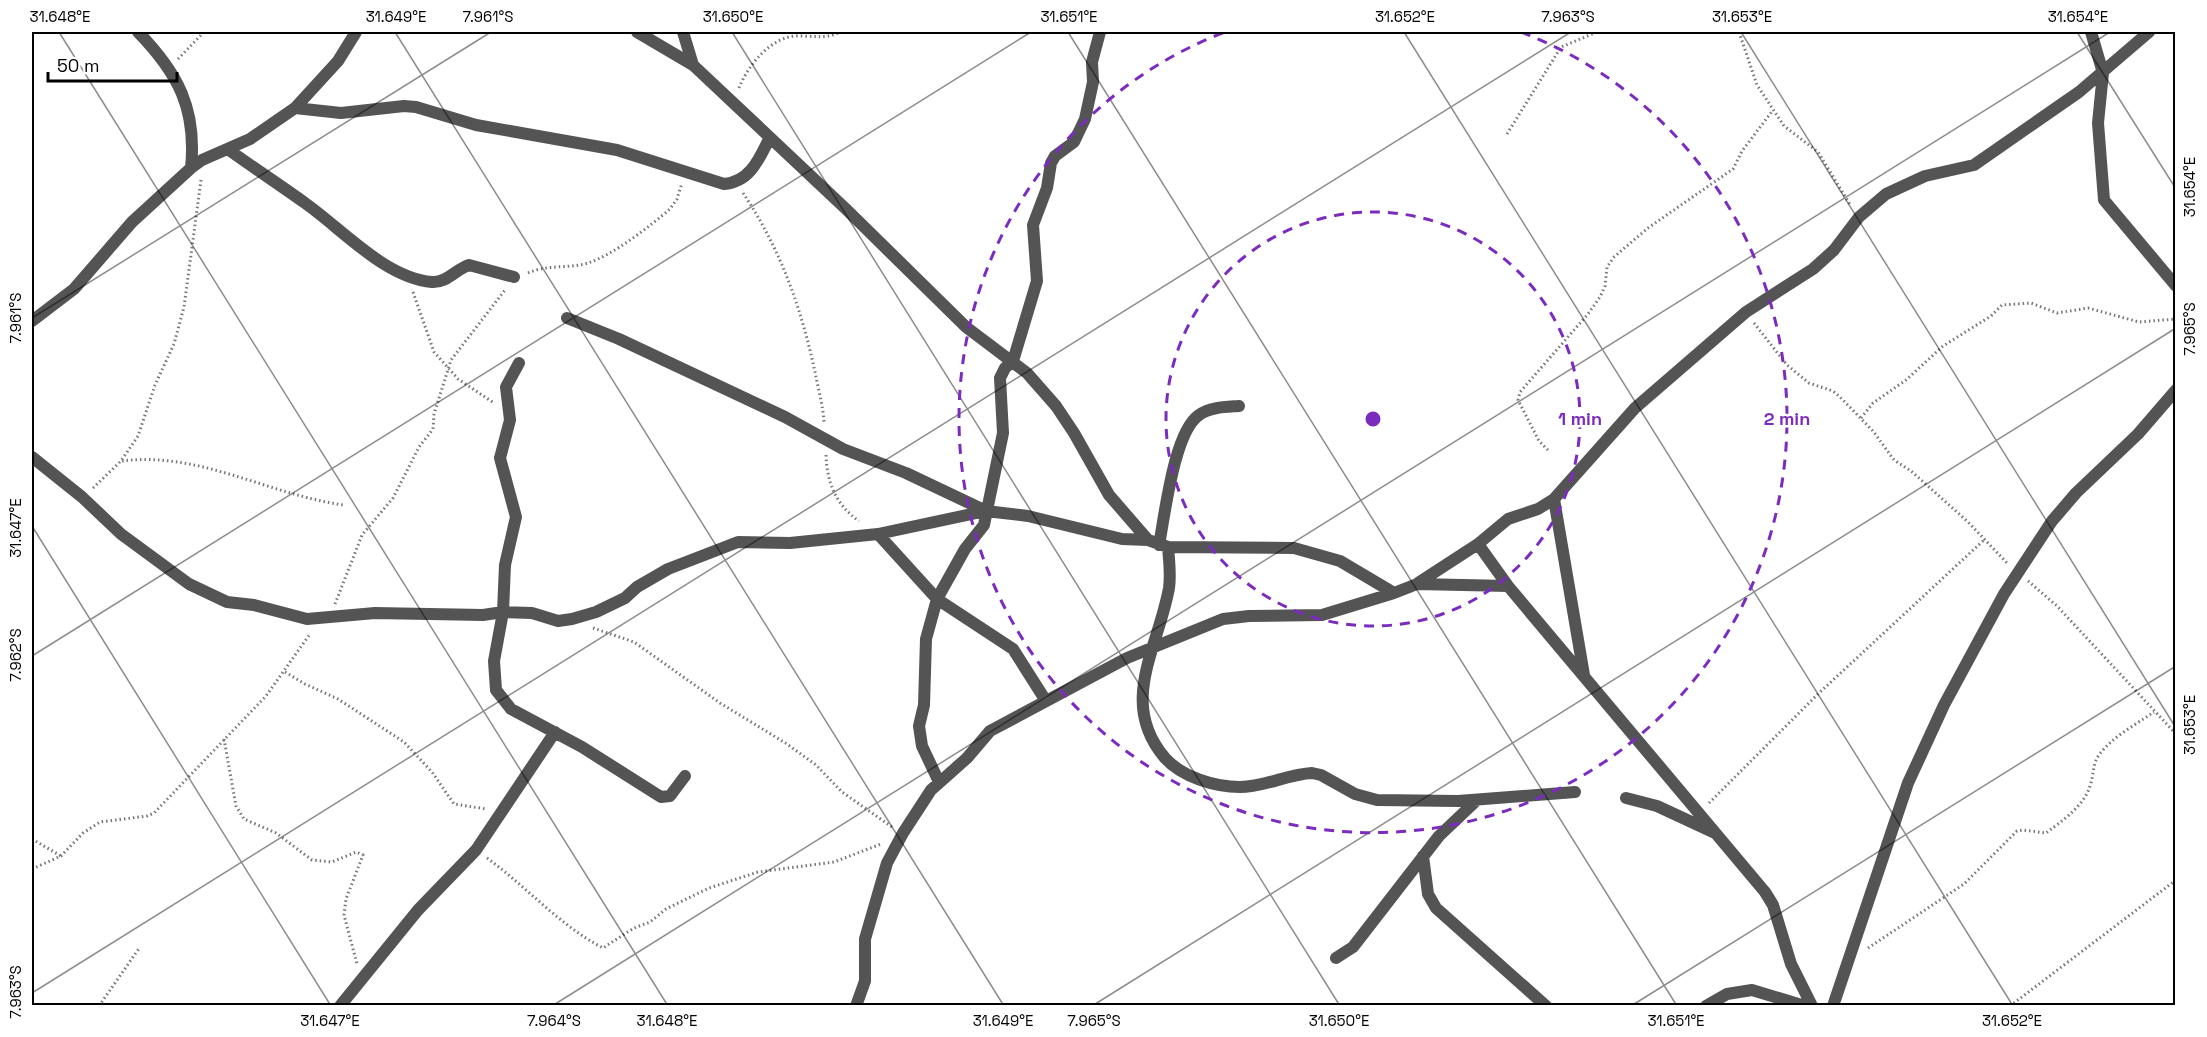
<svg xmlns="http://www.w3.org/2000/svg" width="2207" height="1037" font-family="'Space Grotesk',sans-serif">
	<rect width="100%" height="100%" fill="#fff"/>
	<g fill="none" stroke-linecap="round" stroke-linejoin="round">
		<path stroke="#767676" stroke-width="3" stroke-dasharray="1.5 3" stroke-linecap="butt" d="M1739,32L1757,85L1784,126L1818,152L1851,206
			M178,59L204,32
			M739,88C748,65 772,35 799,36C814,36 828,39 840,32
			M1507,134L1561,47L1597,32
			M743,193C780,248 801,307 815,372C818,388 823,405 824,422
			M528,273C548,264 568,269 588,263C613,255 649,227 670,209L677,199L682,183
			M413,292L434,352L458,379L494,403
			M1754,323L1787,365L1809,383L1833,391L1840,397L1873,431L1894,460L1911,471L1968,522L2007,563
			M1861,418L1873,403L1906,380L1943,346L1991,316L2002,305L2031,303L2057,313L2088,308L2139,322L2176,319
			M1548,450L1539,441L1518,400L1520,392L1588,314L1600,297L1605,286L1607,267L1614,257L1648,228L1733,169L1742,151L1773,110
			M826,455C827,483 836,505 859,521
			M122,461C200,451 269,495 344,505
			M93,488L121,461L138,436L155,385L174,344L184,307L201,180
			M2028,581L2057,606L2176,734
			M335,604L362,535L393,498L419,447L433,429L434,414L451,360L505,290
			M593,628L634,642L720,703L787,744L816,765L842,792L892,827
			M285,672L305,684L338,699L404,742L432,772L454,804L486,809
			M224,739L236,806L244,819L276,833L312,860L332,862L356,852L363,855L346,899L344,915L357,964
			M1709,803L1818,694L1984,540
			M32,839L61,856
			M487,858C527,887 559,925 603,948L634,928L650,922L666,909L709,888L758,872L834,862L881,844
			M32,869L61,856L83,833L100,822L147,816L154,813L266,696L310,634
			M1868,948L1964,884L2017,831L2023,830L2046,833C2062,821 2084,806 2090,786C2094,775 2092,765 2099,755C2112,737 2135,725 2154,712
			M99,1006L140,947
			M2010,1006L2176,880"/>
		<path stroke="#545454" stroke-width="12" d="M138,32C178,73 197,109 191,168
			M637,32L693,65L847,210L966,327L1027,373L1056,406L1074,433L1109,495L1148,540L1168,547L1294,548L1340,561L1394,593L1417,584L1508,586L1765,892L1773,905L1791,964L1812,1006
			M683,32L693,65
			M2091,32L2103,73L2098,123L2104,200L2176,286
			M295,108L341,113L404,106L416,107L476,125L617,150L724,184C750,182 759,159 769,139
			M229,150C254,168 280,185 305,203C342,229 385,278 432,282C447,283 456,269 469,265L514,277
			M567,318L619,339L785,417L843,449L906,473L986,511
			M32,321L74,289L132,222L191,168L202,160L250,139L295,108L338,61L356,32
			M519,363L506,387L510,420L500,458L516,517L505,565L503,612L494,661L496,690L511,709L582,747L661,797L670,796L685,776
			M32,457L82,497L121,534L189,584L227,602L254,605L307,619L375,613L483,615L503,612L532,613L558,621L572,619L596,612L625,598L637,587L668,569L738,542L790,543L878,534L986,511L1028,516L1122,539L1148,540
			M1554,499L1584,675
			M878,534L937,599L1013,649L1046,701
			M1478,544L1508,586
			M1159,545C1165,514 1174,432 1199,415C1210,407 1226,407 1239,406
			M1168,547C1169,560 1171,575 1169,588C1158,649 1118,703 1165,758C1182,777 1215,787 1240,787C1265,787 1288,774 1312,773L1321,775L1355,794L1377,800L1458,801L1575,792
			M1418,583L1478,544L1508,519L1538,509L1554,499L1635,408L1746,312L1813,269L1834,250L1859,217L1886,194L1925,176L1974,165L2079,92L2149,32
			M939,782L922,746L919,726L924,705L926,639L937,599L965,549L984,525L1003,433L1000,378L1005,368L1013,361L1037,281L1033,225L1047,188L1051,163L1055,156L1074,142L1085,119L1093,82L1092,62L1100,32
			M1626,798L1657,806L1713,832
			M1423,856L1428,894L1436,908L1546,1006
			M1336,958L1353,947L1439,836L1477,800
			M340,1006L418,910L476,850L555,732
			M856,1006L865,981V939L887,863L903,833L931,790L967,758L990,731L1127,658L1223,619L1249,616L1322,615L1394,593
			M1706,1006L1727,994L1752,990L1805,1006
			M1833,1006L1908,783L1944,705L2004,594L2052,521L2076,493L2138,434L2176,390"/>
	</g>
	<path fill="none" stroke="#000" stroke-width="1.5" stroke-opacity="0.45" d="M59,32L668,1006M395,32L1004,1006M732,32L1340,1006M1068,32L1677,1006M1404,32L2013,1006M1741,32L2176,728M2077,32L2176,189M32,318L491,32M32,526L331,1006M32,656L1031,32M32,993L1571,32M552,1006L2110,32M1092,1006L2176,328M1631,1006L2176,666M2171,1006L2176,1003"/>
	<g fill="none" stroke="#7b2cbf" stroke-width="3" stroke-dasharray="10 8">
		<circle cx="1373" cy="419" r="207"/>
		<path d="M1521 32A414 414 0 1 1 1225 32"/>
	</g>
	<circle cx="1373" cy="419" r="9" fill="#7b2cbf" stroke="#fff" stroke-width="3"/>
	<g font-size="18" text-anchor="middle" font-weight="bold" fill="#7b2cbf" stroke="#fff" stroke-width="5" stroke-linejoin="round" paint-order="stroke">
		<text x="1580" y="425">1 min</text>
		<text x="1787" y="425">2 min</text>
	</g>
	<rect width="2207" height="1037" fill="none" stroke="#ffffff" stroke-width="66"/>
	<path d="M48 72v9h129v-9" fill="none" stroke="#000000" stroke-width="3"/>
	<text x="57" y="72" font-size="18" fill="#000000" stroke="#ffffff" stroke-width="4.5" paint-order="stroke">50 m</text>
	<rect x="33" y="33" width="2141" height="971" fill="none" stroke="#000" stroke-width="2"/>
	<g font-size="15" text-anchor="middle" fill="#000">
		<text x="60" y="22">31.648°E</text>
		<text x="396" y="22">31.649°E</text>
		<text x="488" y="22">7.961°S</text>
		<text x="733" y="22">31.650°E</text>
		<text x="1069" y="22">31.651°E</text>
		<text x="1405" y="22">31.652°E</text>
		<text x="1568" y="22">7.963°S</text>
		<text x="1742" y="22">31.653°E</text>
		<text x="2078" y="22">31.654°E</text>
		<text transform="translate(2190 187) rotate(-90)" y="5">31.654°E</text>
		<text transform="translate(16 318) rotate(-90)" y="5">7.961°S</text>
		<text transform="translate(2190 329) rotate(-90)" y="5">7.965°S</text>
		<text transform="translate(16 528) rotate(-90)" y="5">31.647°E</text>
		<text transform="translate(16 655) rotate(-90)" y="5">7.962°S</text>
		<text transform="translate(2190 725) rotate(-90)" y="5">31.653°E</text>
		<text transform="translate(16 992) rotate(-90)" y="5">7.963°S</text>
		<text x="330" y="1026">31.647°E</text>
		<text x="554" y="1026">7.964°S</text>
		<text x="667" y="1026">31.648°E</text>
		<text x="1003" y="1026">31.649°E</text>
		<text x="1094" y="1026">7.965°S</text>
		<text x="1339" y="1026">31.650°E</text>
		<text x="1676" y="1026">31.651°E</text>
		<text x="2012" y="1026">31.652°E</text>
	</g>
</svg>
